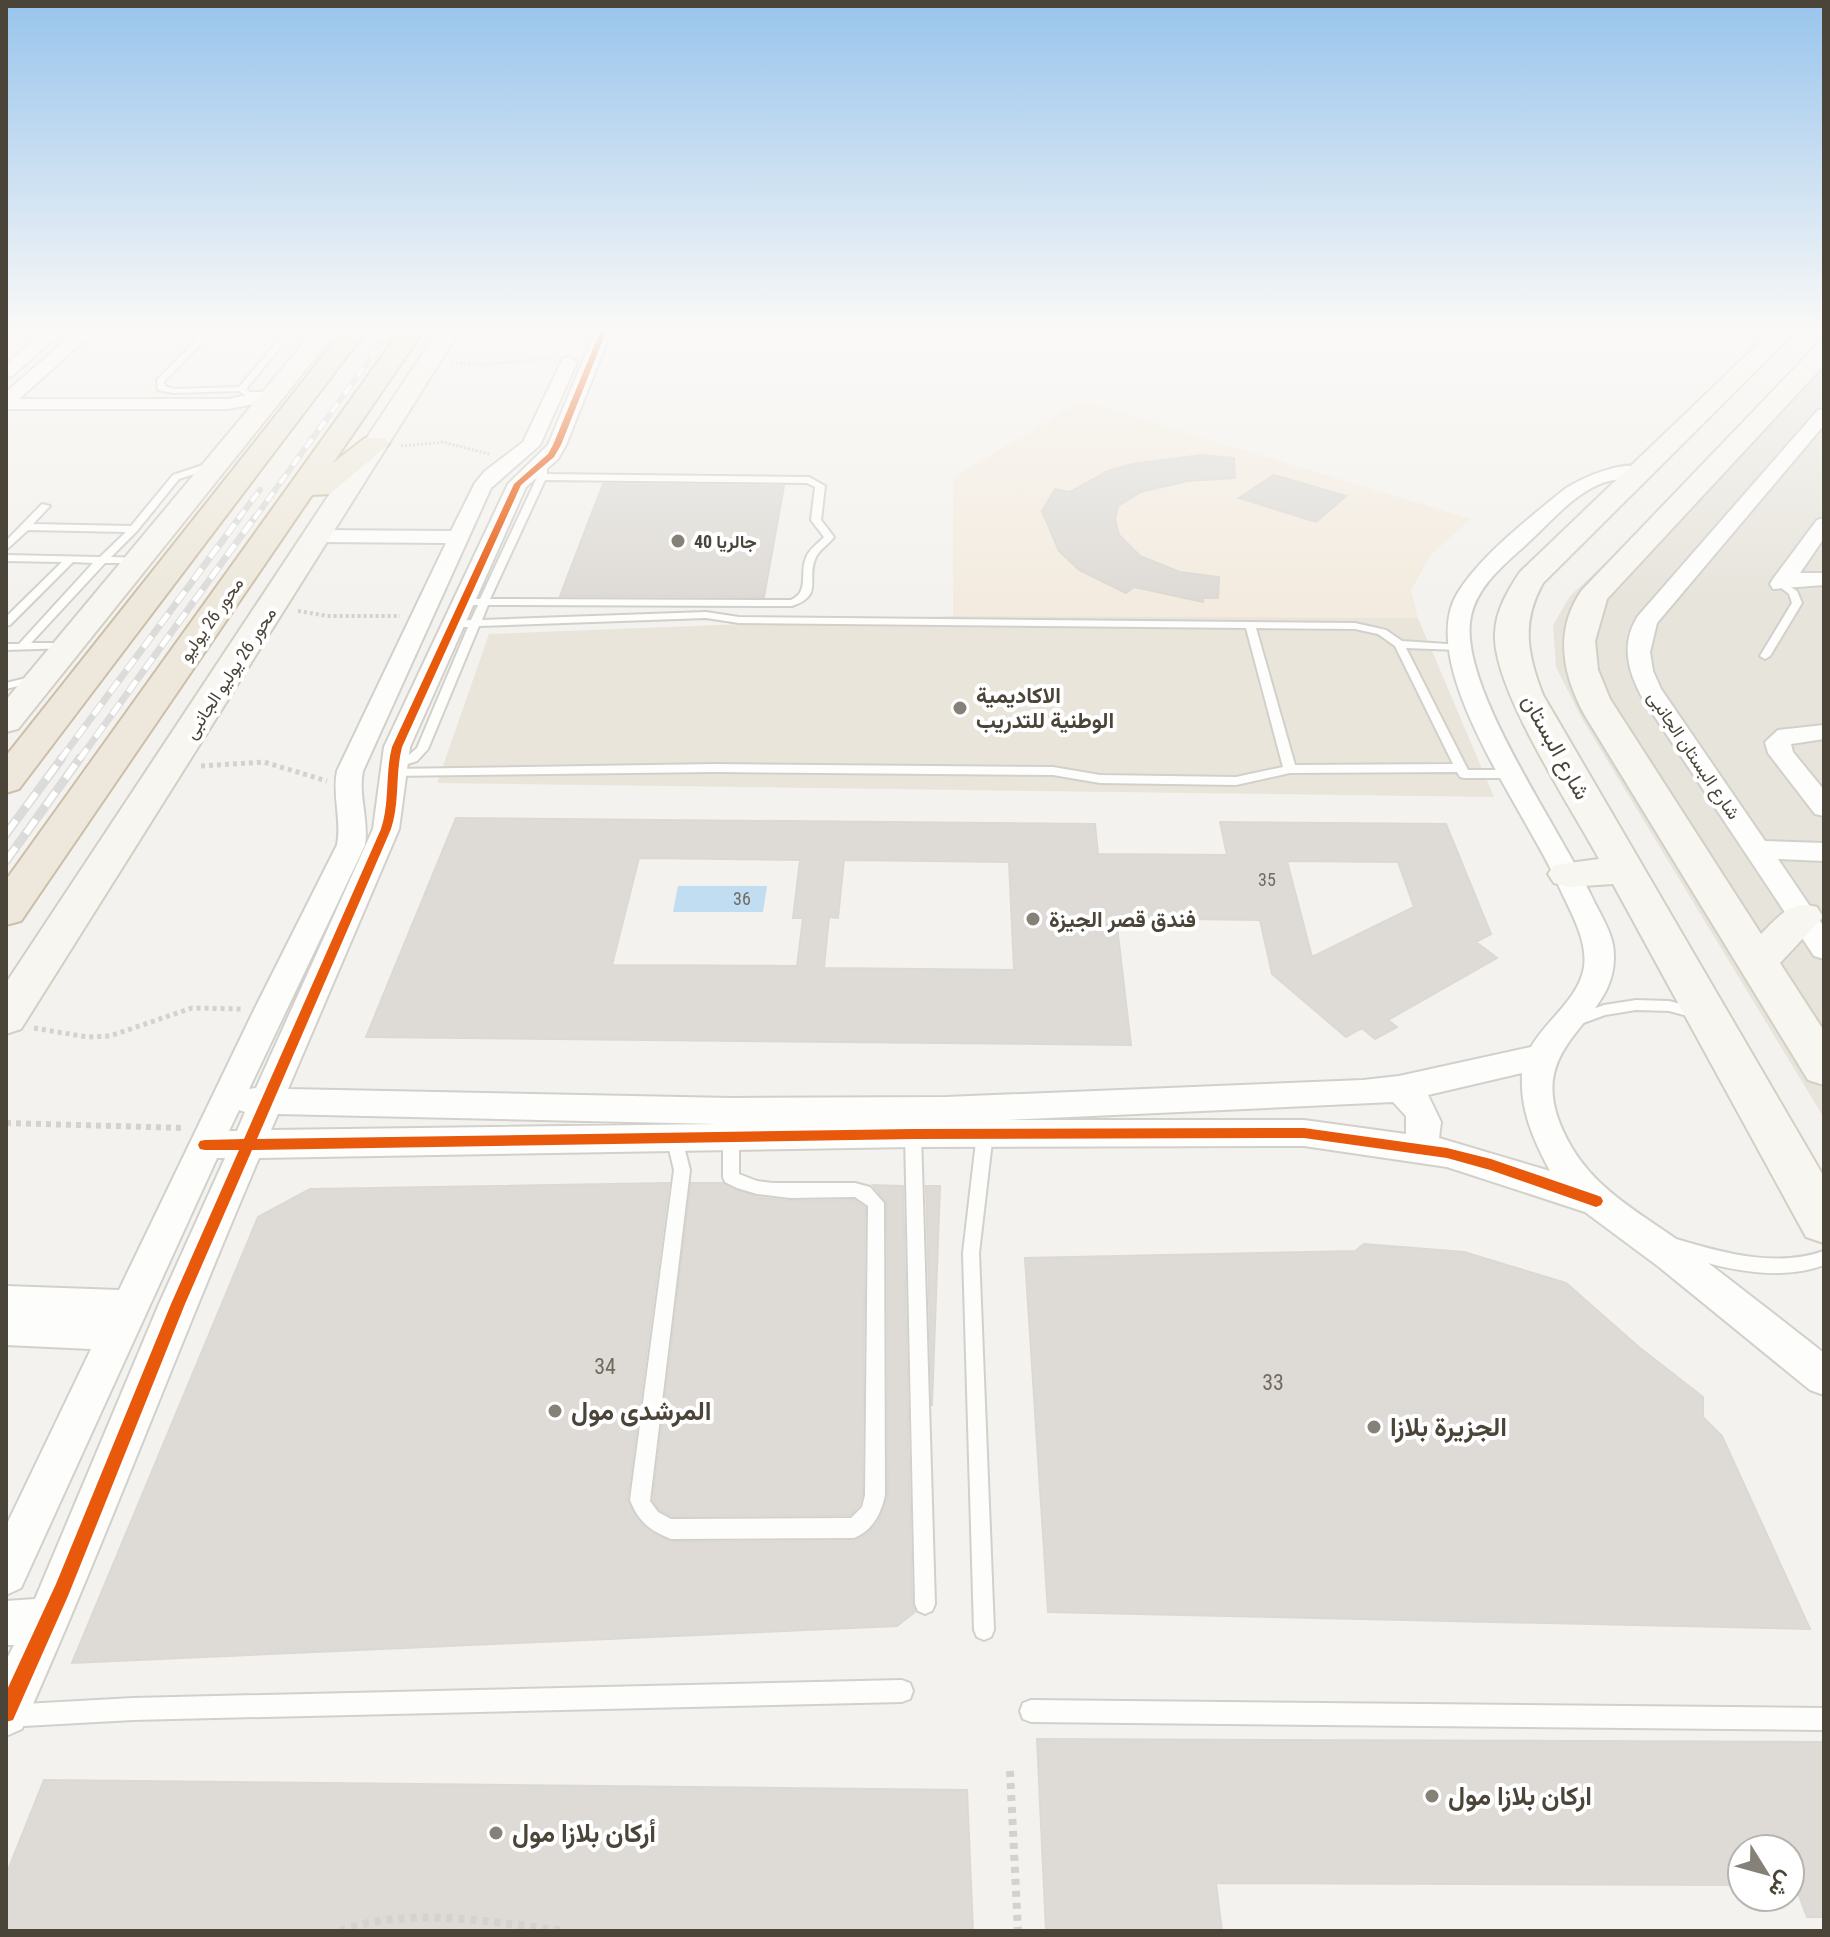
<svg xmlns="http://www.w3.org/2000/svg" width="1830" height="1937" font-family="'Roboto Condensed',Vazirmatn,sans-serif">
	<rect width="100%" height="100%" fill="#f4f2ee"/>
	<path fill="#e7e4dc" d="M1824,335V1118L1581,717L1556,667L1553,625L1570,596L1615,554Z"/>
	<path fill="#f3ebdf" d="M1082,401L1471,519L1430,556L1411,590L1418,618L953,616V477Z"/>
	<path fill="#eae5da" d="M953,616L1418,618L1494,797L437,783L489,634Z"/>
	<path fill="#c0ddf1" d="M678,886H767L763,912H673Z"/>
	<path fill="#dedbd6" stroke="#dcd9d4" stroke-width="2" fill-rule="evenodd" d="M1201,455L1234,458L1235,478L1187,481L1141,492L1118,506L1115,519L1119,535L1140,556L1180,572L1219,577L1218,598H1203V602L1134,587L1126,593L1079,570L1059,551L1042,511L1055,489L1070,492L1108,471L1132,464Z
		M1274,475L1346,496L1316,522L1239,498Z
		M603,484L784,486L764,597L560,596Z
		M456,818L1095,824L1098,854L1227,855L1220,822L1446,824L1491,934L1476,942L1497,958L1388,1020L1397,1027L1375,1039L1362,1028L1346,1037L1272,974L1260,920L1116,918L1131,1045L366,1037ZM639,858L800,860L793,918H803L797,966L612,965ZM844,860L1009,862L1014,970L824,968L829,917L838,918ZM1287,861L1398,862L1414,907L1312,957Z
		M669,1183L627,1500L643,1526L671,1542L854,1541L868,1533L878,1522L888,1495L887,1203L873,1185L903,1186L912,1604L915,1612L897,1626L72,1663L258,1217L310,1189Z
		M691,1183H723L756,1197L790,1201L854,1200L865,1208L862,1495L859,1505L850,1515L672,1516L660,1510L653,1500Z
		M926,1186H940L932,1406Z
		M1364,1244L1464,1252L1566,1283L1640,1348L1703,1397V1417L1722,1436L1810,1629L1048,1612L1025,1258L1355,1251Z
		M1037,1739L1824,1742V1917H1807L1795,1885H1790V1849H1742V1885L1216,1883L1222,1931H1046Z
		M44,1780L967,1790L973,1931H6V1875Z"/>
	<g fill="none" stroke-linecap="round" stroke-linejoin="round">
		<defs>
			<path id="lane" d="M209,327H216L164,382L165,386L174,389L239,387L290,327H297L246,389L250,392H269V396L248,397L239,391L174,393L158,390L157,380Z
				M218,460L221,461V465L179,479L137,531L111,557L138,558L141,559V563H105L31,643H66L71,646L70,648L6,650V644H19L93,563L73,562L10,625L6,626V617L62,562L6,561V555L100,557L126,532L28,530L6,550V541L42,504L50,506L33,524L131,526L173,475Z
				M541,469H547V474L809,477L825,486L821,520L834,537C829,544 820,549 816,557C805,579 825,595 792,606L488,605L482,620L706,612L739,617L1355,623L1386,630L1402,641L1462,645L1463,647L1458,650L1406,648L1468,770H1514L1520,774L1514,778H1464L1460,777L1457,772L1290,773L1236,785L1100,783L1053,775L715,772L388,776L386,773L392,769L715,764L1053,767L1100,775L1236,777L1283,767L1246,628L739,623L706,618L479,626L428,749L417,761L392,769L388,768V762L409,755L417,748L468,627H453L448,624L453,621L471,620L478,605H463L458,602L463,599H480ZM545,480L807,483L815,487L811,520L824,537C818,544 809,549 806,558C799,574 810,591 791,600L490,599ZM1256,628L1355,629L1378,634L1395,646L1453,764L1295,765Z
				M1781,581L1797,591L1802,603L1770,656L1765,659L1760,656L1792,603L1789,594L1776,584Z
				M38,675L42,676V680L6,689V683Z
				M1636,1000L1669,1001L1704,1010L1706,1014L1704,1018L1699,1019L1669,1011L1636,1010L1605,1015L1575,1026L1570,1025L1568,1021L1570,1017L1604,1005Z
				M985,1127L991,1129L993,1133L979,1253L994,1630L991,1637L984,1640L977,1637L974,1630L963,1253L977,1133L979,1129Z
				M913,1128L919,1130L921,1134L935,1604L932,1611L925,1614L918,1611L915,1604L905,1134L907,1130Z
				M731,1130L737,1132L739,1136V1174L757,1181L773,1183H855L870,1187L884,1203L885,1495C881,1514 873,1530 854,1538L671,1539C649,1530 639,1522 630,1500L674,1170L669,1149L661,1138L663,1134C683,1130 686,1155 690,1170L650,1501L658,1512L671,1519L851,1518L862,1507L865,1495L868,1206L855,1197L790,1198L757,1194L737,1188L725,1182L723,1177V1136L725,1132Z
				M1676,1239C1723,1253 1776,1268 1824,1251V1265C1776,1283 1717,1268 1670,1251L1668,1246L1670,1241Z
				M902,1680L910,1683L913,1691L910,1699L902,1702L133,1720L6,1727V1705L133,1698Z
				M1031,1700L1824,1708V1730L1031,1722L1023,1719L1020,1711L1023,1703Z"/>
			<path id="street" d="M50,327H68L12,376L6,377V364Z
				M81,327H99L19,399H228L274,390L283,395L280,399L228,409H6V392Z
				M597,327H613L566,445L558,459L526,487L410,747L399,829L288,1089L731,1098L946,1097L1363,1080L1399,1076L1531,1047C1546,1020 1579,999 1584,967C1588,938 1568,908 1557,882C1526,812 1415,666 1457,594C1480,556 1527,520 1561,492C1577,479 1633,454 1650,472L1647,476C1633,479 1619,478 1605,482C1572,493 1546,528 1520,550C1500,568 1477,588 1471,616C1456,683 1560,829 1591,895C1598,911 1610,928 1613,945C1626,1028 1507,1038 1572,1148C1598,1192 1645,1216 1686,1246C1732,1281 1778,1317 1824,1353V1395L1810,1390L1659,1267L1585,1212L1447,1167L1304,1146L913,1147L259,1158C178,1347 106,1541 22,1729L6,1736V1661L14,1645H6V1601L35,1599L159,1304L225,1158H217L21,1588L6,1595V1526L91,1349L6,1345V1286L119,1290L254,1010L337,845C342,820 332,796 337,771L446,543L316,542L306,536L316,530L451,531L475,483L485,471L523,442L563,358L569,357L577,362L540,445L491,488L363,771C358,796 369,820 365,845L249,1089L256,1088L373,829L384,747L508,484L548,445ZM1522,1073C1520,1110 1533,1139 1550,1171L1439,1138L1441,1122L1428,1095ZM1393,1102L1406,1116V1134L1304,1120H1006ZM239,1110L245,1112L237,1131H229ZM278,1114L717,1124L271,1130Z
				M1824,409V425L1657,623L1650,652L1653,671L1661,689L1765,841L1824,843V861L1778,859L1824,927V959L1814,956L1643,699C1628,672 1620,644 1638,616L1818,410Z
				M1824,518V538L1800,573H1824V585L1773,589L1770,584L1773,579L1817,520Z
				M1824,725V739L1791,744L1793,752L1824,790V816L1815,814L1768,753L1765,742L1778,730Z"/>
			<path id="secondary" d="M317,327H340L18,729L6,732V700Z
				M440,327H462L21,1029L6,1034V983Z
				M1776,327H1800L1543,583C1521,622 1527,654 1543,695L1824,1177V1243L1806,1237L1613,884L1568,887L1554,883L1548,874L1554,865L1599,859C1571,807 1492,688 1495,633C1496,610 1508,590 1520,572Z
				M1824,344V365L1607,599L1595,641L1598,670L1610,699L1761,934C1779,916 1791,900 1817,907L1823,917L1780,963L1824,1031V1085L1808,1080L1584,714C1562,673 1554,630 1582,590L1816,346Z"/>
			<path id="highway" d="M346,327H369L19,789L6,793V756Z
				M403,327H426L333,463L365,438H385L389,444L330,494L312,495L21,921L6,925V880Z"/>
		</defs>
		<use href="#lane" stroke="#d2d0cb" stroke-width="4"/>
		<use href="#street" stroke="#d2d0cb" stroke-width="4"/>
		<use href="#secondary" stroke="#d3cfc5" stroke-width="4"/>
		<use href="#highway" stroke="#ccbfa9" stroke-width="4"/>
		<path stroke="#d3d2cc" stroke-width="3" stroke-dasharray="2 2" stroke-linecap="butt" d="M452,362L480,365L553,358
			M401,446L443,442L489,454"/>
		<path stroke="#d3d2cc" stroke-width="4" stroke-dasharray="3 3" stroke-linecap="butt" d="M298,611L327,616H400"/>
		<path stroke="#d3d2cc" stroke-width="5" stroke-dasharray="4 4" stroke-linecap="butt" d="M201,766L264,762L327,781
			M34,1028L87,1037L110,1036L192,1008L242,1009"/>
		<path stroke="#d3d2cc" stroke-width="6" stroke-dasharray="5 5" stroke-linecap="butt" d="M6,1123L185,1128"/>
		<path stroke="#d3d2cc" stroke-width="8" stroke-dasharray="6 6" stroke-linecap="butt" d="M1010,1771L1018,1931
			M340,1931C412,1905 492,1923 566,1931"/>
		<use href="#lane" fill="#fdfdfc" fill-rule="evenodd"/>
		<use href="#street" fill="#fdfdfc" fill-rule="evenodd"/>
		<use href="#secondary" fill="#f7f6f1" fill-rule="evenodd"/>
		<use href="#highway" fill="#ede8db" fill-rule="evenodd"/>
		<defs>
			<path id="rail-far2" d="M238,519L260,490
				M254,519L393,327"/>
			<path id="rail-far1" d="M60,760L240,517
				M79,760L255,517"/>
			<path id="rail" d="M6,834L62,758
				M6,861L80,758"/>
		</defs>
		<use href="#rail-far2" stroke="#dbdbda" stroke-width="6"/>
		<use href="#rail-far1" stroke="#dbdbda" stroke-width="7"/>
		<use href="#rail" stroke="#dbdbda" stroke-width="9"/>
		<use href="#rail-far2" stroke="#fff" stroke-width="4" stroke-dasharray="11" stroke-linecap="butt"/>
		<use href="#rail-far1" stroke="#fff" stroke-width="5" stroke-dasharray="14" stroke-linecap="butt"/>
		<use href="#rail" stroke="#fff" stroke-width="6" stroke-dasharray="17" stroke-linecap="butt"/>
		<defs>
			<path id="cycleway" d="M602,327H608L561,445L554,457L521,485L402,747C395,774 400,802 391,829L257,1139L913,1129L1304,1128L1447,1148L1491,1159L1596,1195L1601,1197L1603,1201L1601,1205L1596,1207L1490,1170L1447,1158L1304,1138L913,1139L252,1150L185,1304L68,1596L13,1720L6,1722V1692L56,1584L171,1304L239,1150H205L200,1149L198,1145L200,1141L205,1140L244,1139L381,829C390,802 385,774 392,747L514,484L548,454L553,445Z"/>
		</defs>
		<use href="#cycleway" stroke="#fff" stroke-width="5"/>
		<use href="#cycleway" fill="#e8590c" fill-rule="evenodd"/>
	</g>
	<linearGradient id="sky" x2="0" y2="1"><stop stop-color="#98c4ec"/><stop offset="0.55" stop-color="#faf9f7"/><stop offset="1" stop-color="#faf9f7" stop-opacity="0"/></linearGradient>
	<rect width="1830" height="599" fill="url(#sky)"/>
	<g fill="#868178" stroke="#fff" stroke-width="3">
		<circle cx="678" cy="541" r="8"/>
		<circle cx="960" cy="708" r="8"/>
		<circle cx="1033" cy="919" r="8"/>
		<circle cx="555" cy="1411" r="8"/>
		<circle cx="1374" cy="1427" r="8"/>
		<circle cx="1432" cy="1796" r="8"/>
		<circle cx="496" cy="1833" r="8"/>
	</g>
	<g text-anchor="middle" dominant-baseline="central" stroke-width="8" stroke-linejoin="round" paint-order="stroke">
		<g font-size="18" font-weight="bold" fill="#4b4439" stroke="#fff" text-anchor="start">
			<text x="694" y="541">جالريا 40</text>
		</g>
		<g font-size="18" fill="#4b4439" stroke="#fff">
			<text transform="translate(211 619) rotate(-55)">محور 26 يوليو</text>
			<text transform="translate(230 673) rotate(-57)">محور 26 يوليو الجانبى</text>
			<text transform="translate(1694 755) rotate(56)">شارع البستان الجانبى</text>
		</g>
		<g font-size="18" fill="#706a61">
			<text x="1267" y="879">35</text>
			<text x="742" y="898">36</text>
		</g>
		<g font-size="22" font-weight="bold" fill="#4b4439" stroke="#fff" text-anchor="start">
			<text x="976" y="695">الاكاديمية<tspan x="976" dy="25">الوطنية للتدريب</tspan></text>
			<text x="1049" y="919">فندق قصر الجيزة</text>
		</g>
		<g font-size="22" fill="#4b4439" stroke="#fff">
			<text transform="translate(1556 747) rotate(61)">شارع البستان</text>
		</g>
		<g font-size="22" fill="#706a61">
			<text x="605" y="1366">34</text>
			<text x="1273" y="1382">33</text>
		</g>
		<g font-size="26" font-weight="bold" fill="#4b4439" stroke="#fff" text-anchor="start">
			<text x="571" y="1411">المرشدى مول</text>
			<text x="1390" y="1427">الجزيرة بلازا</text>
			<text x="1448" y="1796">اركان بلازا مول</text>
			<text x="512" y="1833">أركان بلازا مول</text>
		</g>
	</g>
	<rect width="1830" height="1937" fill="none" stroke="#4b4439" stroke-width="16"/>
	<g transform="translate(1766 1873) rotate(127)"><circle r="38" fill="#ffffff" stroke="#b7b4b0" stroke-width="2"/>
	<path d="M0-6L14 30L0 20L-14 30Z" fill="#868178"/>
	<text y="-12" font-size="22" font-weight="bold" text-anchor="middle" fill="#4b4439">ش</text>
	</g>
</svg>
